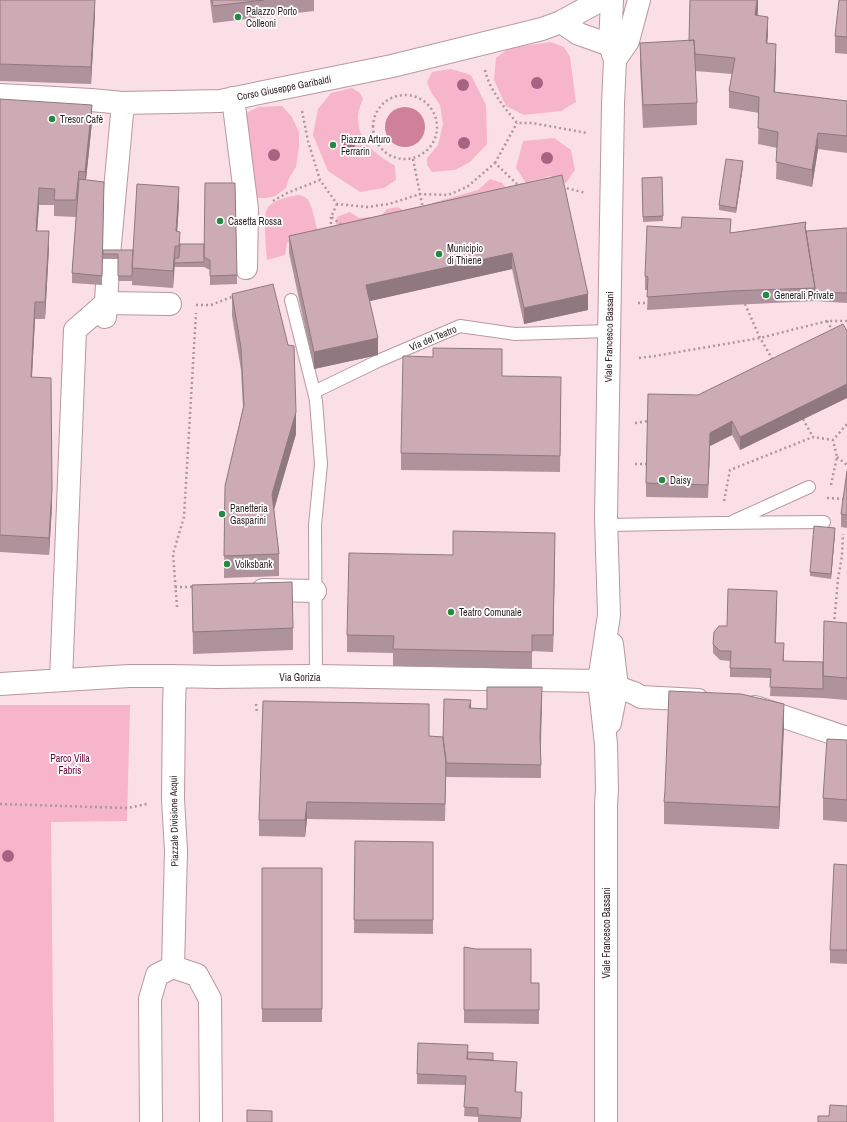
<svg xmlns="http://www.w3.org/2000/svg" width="847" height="1122" font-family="'Archivo Narrow',sans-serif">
	<rect width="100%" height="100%" fill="#fbdfe7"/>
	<path fill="#f6b5ca" d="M551,42L564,47L570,57L576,102L561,111L524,115L506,106L494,80L496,58L509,48Z
		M451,69L471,75L486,105L487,144L470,162L455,170L432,172L427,165V158L438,145L443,124L440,105L431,92L427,82L432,72Z
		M352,88L360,93L363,99C361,104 358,111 358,117C358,143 375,153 395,166L396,180L384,188L360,192L328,171L313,135L318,109L331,93Z
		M282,106L292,117L299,132V147L296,167L289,178L286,188L275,196L266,198H255L243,115L258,107Z
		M554,138L571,150L575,170L566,183L550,176L526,183L516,168L523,141Z
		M490,179L502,183L511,195L437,220L432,203L478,190Z
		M299,195C302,196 306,197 308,200C312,205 316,225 318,233L287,243L285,255L267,260C266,249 263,217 267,209C272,200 290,196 299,195Z
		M398,207L404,211L336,228L337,217L350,212L359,218L381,216L387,209Z
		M0,705H130L127,821L51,822L54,1122H0Z"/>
	<path fill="#cf809b" d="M385 127a20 20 0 1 1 40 0a20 20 0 1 1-40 0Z"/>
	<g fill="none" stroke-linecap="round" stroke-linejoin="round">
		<defs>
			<path id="lane" d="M291,300L314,392
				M734,521L809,487
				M607,525L719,523L824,522
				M316,676L315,525L321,464L316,401L314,392L378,361L460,326L515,334L609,331"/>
			<path id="street" d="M561,22L579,34L610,45
				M0,95L91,100L123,103L220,101L392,66L542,29L561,22L601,0
				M233,98L247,209L246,268
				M105,317L109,255L123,103
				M263,590L315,591
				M61,680L75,330L106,303L170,304
				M0,684L129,676H175L216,677L316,676L599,681
				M617,687L634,693L641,697L698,700
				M755,707L847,738
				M173,967L176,851L173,799L174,705L175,676
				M151,1122L150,999L157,975L173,967L197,975L210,999L211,1122"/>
			<path id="secondary" d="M615,60L628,41L639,0
				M610,723L617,687L612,644
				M606,1122V805L607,789L606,744L599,681L609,615L606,517L613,104L615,60L610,45L612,0"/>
		</defs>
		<use href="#lane" stroke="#b897a1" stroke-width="14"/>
		<use href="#street" stroke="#b897a1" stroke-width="24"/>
		<use href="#secondary" stroke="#b897a1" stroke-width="24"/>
		<path stroke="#ad979d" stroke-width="2.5" stroke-dasharray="2 3" stroke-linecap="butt" d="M485,70C490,91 504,107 517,123H532L587,133
			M373 127a32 32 0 1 1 64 0a32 32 0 1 1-64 0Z
			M302,111L308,141L320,180L337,204L367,207L389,204L420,194L448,195L467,187L495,163L517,184L523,185
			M413,159L423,209
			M495,163L517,123
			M562,187L586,193
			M273,201L287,193L320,180
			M337,204L331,217L343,226
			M331,229V217
			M638,303H648
			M745,304L760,338L773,360
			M196,305H211L234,296
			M827,321L833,331
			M639,358L655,356L760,338L827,321H847
			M803,419L813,437
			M635,423L648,421
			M837,457L847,465
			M635,464H647
			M831,485L837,457L833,440L847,424
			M827,498L844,499
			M724,501L730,470L813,437L833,440
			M175,587H194
			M177,607L173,554L184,517L196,313
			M834,624L838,579L842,556L843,534
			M256,704L257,714
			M0,804L127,808L147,804"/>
		<use href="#lane" stroke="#fff" stroke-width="12"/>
		<use href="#street" stroke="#fff" stroke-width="22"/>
		<use href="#secondary" stroke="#fff" stroke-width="22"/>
	</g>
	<g fill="#a66483">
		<circle cx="537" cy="83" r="6"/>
		<circle cx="463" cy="85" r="6"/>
		<circle cx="464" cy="143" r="6"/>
		<circle cx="349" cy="145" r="6"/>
		<circle cx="274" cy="155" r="6"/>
		<circle cx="547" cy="158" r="6"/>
		<circle cx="8" cy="856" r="6"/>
	</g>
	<path fill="#af939c" d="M0,0L95,14L91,84L0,81Z
		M210,0H314V11L213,23Z
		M758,0V15L768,34L767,43L776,61L775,92L847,101V153L818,149L812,187L776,179L777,148L758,144L759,113L729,108V91L732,74L695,71L697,103V125L643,128L640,65V43L689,41Z
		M847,0V54L835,53V36Z
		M0,99L92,122L86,180L104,182L102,285L72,283V273L76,217L54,216V205H39L37,231L49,248L45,319H35L32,377L52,506L49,555L0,552Z
		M743,166L736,213L719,210V205Z
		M562,175L588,310L524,324L512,269L369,301L378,355L314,369L289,253V236Z
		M662,177L663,221L643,222L642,178Z
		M179,204L177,231L180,244L237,275V284L210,285V270L204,267H174L173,288L132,285V281H118V259H103V250H133Z
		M806,222V231L847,228V303L815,301L730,305L647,310L648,290H645V276L731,233Z
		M232,294L296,434L274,510L279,554V576L224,578L225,486L243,408L241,370L232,316Z
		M847,331V398L740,450L732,435L710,446L708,498L646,497V483L698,395Z
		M502,376L561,394L560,472L401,470V453Z
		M847,471V528L841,527V514Z
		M835,533L831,579L810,576V572Z
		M555,550L553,652L532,651V669L393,666V653L347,652V635L453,555Z
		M192,585L293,628V650L193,654Z
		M777,600L776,643L784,652V661L823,662L847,623V700L823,698L770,696L771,678L730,677V661L720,660L713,653V644L727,626Z
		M542,700L541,745V778L446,777L445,821L307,819L305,837L259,836V820L429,736L443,737L471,708L487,709Z
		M784,726L779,829L664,824V802Z
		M847,740V822L823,820V798Z
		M355,841L433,842V934L354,933Z
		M847,865V964L830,963V950Z
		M262,868H322V1022H262Z
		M464,947L531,983H539V1024L464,1023Z
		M468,1053L493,1060L517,1071L516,1092L522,1101L521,1122H478V1117L464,1116L466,1085L417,1084V1074Z"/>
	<path fill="#8f787f" d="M95,0V14L91,84V67Z
		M757,0H758V10L755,32V15Z
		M768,17V34L766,60V43Z
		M776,44V61L774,109V92Z
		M92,105V122L85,189V172Z
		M818,133V149L812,187V170Z
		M743,161V166L736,213V208Z
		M179,187V204L176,248V231Z
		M39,188V205L36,248V231Z
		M49,231V248L45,319V302Z
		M175,246V263L173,288V271Z
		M512,253V269L366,302V285Z
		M588,294V310L524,324V308Z
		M35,302V319L31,394V377Z
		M378,338V355L314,369V352Z
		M847,384V398L740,450V437Z
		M296,412V434L272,516V494Z
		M732,421V435L710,446L708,498L710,433Z
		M52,490V506L49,555V538Z
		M835,528V533L831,579V574Z
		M555,533V550L553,652V635Z
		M542,687V700L540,751V737Z
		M471,700V713L469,708Z
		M784,704V726L779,829V807Z
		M307,802V819L305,837V820Z"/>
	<path fill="#ccabb5" stroke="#8f787f" d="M0,0H95L91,67L0,64Z
		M212,0H264L213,6Z
		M690,0H757L755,15L768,17L766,43L776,44L774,92L847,101V136L818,133L812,170L776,162L778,132L758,128L759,97L729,91L735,58L695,54L694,40L689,41Z
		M839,0H847V37L835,36Z
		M694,40L697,103L643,105L640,43Z
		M0,99L92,105L85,172L79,171L76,200H54L55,189L39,188L36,231H49L45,302H35L31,377L51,378L52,490L49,538L0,535Z
		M726,159L743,161L736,208L719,205Z
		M562,175L588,294L524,308L512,253L366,285L378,338L314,352L289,236Z
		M662,177L663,216L643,217L642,178Z
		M79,179L104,182L102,276L72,273Z
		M205,183H235L237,275L210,276V260L204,257Z
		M137,184L179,187L176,231L180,232L179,246H175L173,271L132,268Z
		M682,217L731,219L730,233L806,222L805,227L815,288L730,291L647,297L648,277L645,276L647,226L681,228Z
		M847,228V293L815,292V288L806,231Z
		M180,244H204V262L174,263L175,258H179Z
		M103,250H133L132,276H118V254H103Z
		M273,284L288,345L294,346L296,412L272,494L279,554L224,556L225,486L244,405L241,348L232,294Z
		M843,324L847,331V384L740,437L732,421L710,433L708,485L646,483L648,394L698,395Z
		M433,348L502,349V376L561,377L560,456L401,453L403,356L433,357Z
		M847,471V515L841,514Z
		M814,526L835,528L831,574L810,572Z
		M453,531L555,533L553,635H532V652L393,649L394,636L347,635L349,553L453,555Z
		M292,582L293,628L193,632L192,585Z
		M728,589L777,591L775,643H784L783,661L823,662V689L770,687L771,669L730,668L731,651H720L713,644L714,632L719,626H727Z
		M824,621L847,623V678L823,676Z
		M487,687H542L540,737L541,765L446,763L443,738L444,699L471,700L469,708L487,709Z
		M669,691L741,694L784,704L779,807L664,802L665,790Z
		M263,701L429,704V736L443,737L446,760L445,804L307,802L305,820H259Z
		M827,739L847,740V800L823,798Z
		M355,841L433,842V920H354Z
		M834,864L847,865V950H830Z
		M262,868H322V1009H262Z
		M464,947L476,949H531V983H539V1010H464Z
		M418,1043L468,1045L467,1059L517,1062L515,1092H522L521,1118L478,1115V1108L464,1107L466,1076L417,1074Z
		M468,1052L493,1053V1060L467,1059Z
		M830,1105L847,1106V1122H818V1116H829Z
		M247,1110L272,1111V1122H247Z"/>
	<g fill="#248a3f" stroke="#fff" stroke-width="1.5">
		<circle cx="238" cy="17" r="4"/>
		<circle cx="52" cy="119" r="4"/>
		<circle cx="333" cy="145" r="4"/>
		<circle cx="220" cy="221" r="4"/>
		<circle cx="439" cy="254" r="4"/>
		<circle cx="766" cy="295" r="4"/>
		<circle cx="662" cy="480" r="4"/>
		<circle cx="222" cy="514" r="4"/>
		<circle cx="227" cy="564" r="4"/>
		<circle cx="451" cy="612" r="4"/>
	</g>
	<g text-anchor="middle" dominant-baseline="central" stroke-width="3.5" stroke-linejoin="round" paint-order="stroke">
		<g font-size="10" fill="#2c1f23" stroke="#fff" text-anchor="start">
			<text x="246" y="11">Palazzo Porto<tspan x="246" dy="12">Colleoni</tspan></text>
			<text x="60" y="119">Tresor Cafè</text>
			<text x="341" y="139">Piazza Arturo<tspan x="341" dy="12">Ferrarin</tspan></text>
			<text x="228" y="221">Casetta Rossa</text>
			<text x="447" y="248">Municipio<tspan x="447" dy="12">di Thiene</tspan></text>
			<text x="774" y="295">Generali Private</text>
			<text x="670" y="480">Daisy</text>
			<text x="230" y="508">Panetteria<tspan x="230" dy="12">Gasparini</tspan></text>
			<text x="235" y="564">Volksbank</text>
			<text x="459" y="612">Teatro Comunale</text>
		</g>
		<g font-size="10" fill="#2c1f23" stroke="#fff">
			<text transform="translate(284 88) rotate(-11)">Corso Giuseppe Garibaldi</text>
			<text transform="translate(609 337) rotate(-89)">Viale Francesco Bassani</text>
			<text transform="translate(433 338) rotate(-23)">Via del Teatro</text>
			<text x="300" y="677">Via Gorizia</text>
			<text transform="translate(174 821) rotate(-91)">Piazzale Divisione Acqui</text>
			<text transform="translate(606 933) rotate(-90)">Viale Francesco Bassani</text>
		</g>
		<g font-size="10" fill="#610032" stroke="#fff">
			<text x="70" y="758">Parco Villa<tspan x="70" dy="12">Fabris</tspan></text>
		</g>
	</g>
</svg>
